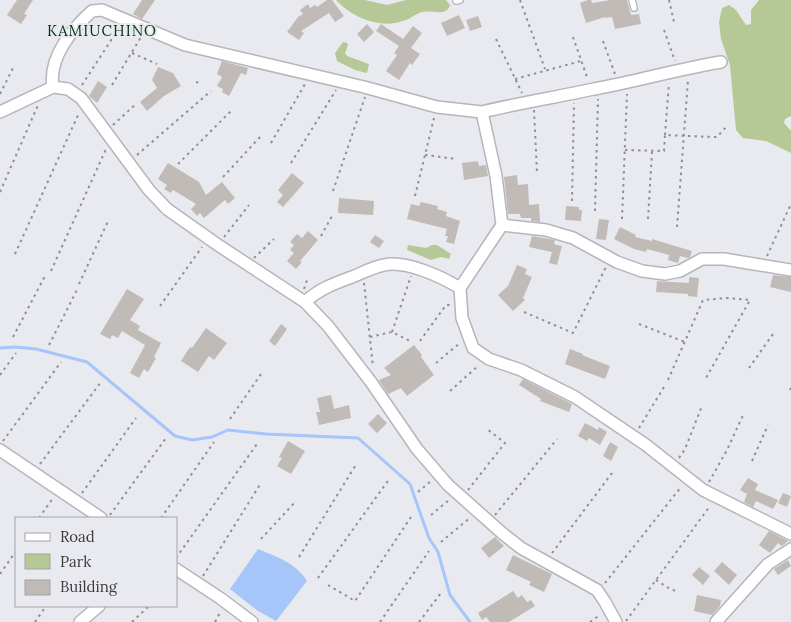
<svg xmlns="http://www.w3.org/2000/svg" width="791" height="622" font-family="Lora,serif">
	<rect width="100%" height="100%" fill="#e9eaf0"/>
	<path fill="#b5c896" d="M336,0H365L387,5L406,0H446L450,5C447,17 432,10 423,12C416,13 412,18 406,20C381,30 353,18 336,0Z
		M759,0H791V116L785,119L784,123L791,131V153L766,141L743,138L736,130L730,65L721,39L719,22L722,8L729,5L736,10L746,25L751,24V10Z
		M343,42L347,43L348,45L345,53L347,56L369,64L367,73L355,70L337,61L335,53Z
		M408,245L426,248L432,245H437L451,254L449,259L441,257L431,260L407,250Z"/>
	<path fill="#a6c5f9" d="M258,549C277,557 296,563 307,581L276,621L258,611L230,589Z"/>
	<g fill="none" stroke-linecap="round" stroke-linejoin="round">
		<path stroke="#a6c5f9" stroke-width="3" d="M0,348L15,347L36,349L87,362L175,436L192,440L212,437L228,430L266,434L358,438L410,484L429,538L438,552L450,595L470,622"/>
	</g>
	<path fill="#c0bbb6" d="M17,0H33L24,14L27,15L21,24L7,15Z
		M142,0H155L142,19L133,14Z
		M327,0H332L344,16L335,22L329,13L301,31L304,33L299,40L287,32L298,17L303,14L300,10L308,4L310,8L315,5L317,7Z
		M588,0H591L592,3L610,0H627L631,15L639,14L641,24L615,29L612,17L605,18V17L586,23L580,3Z
		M459,15L465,28L447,36L441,23Z
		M478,16L482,27L470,31L466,20Z
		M367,24L374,32L364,42L357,34Z
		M381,24L403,39L413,26L422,33L411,48L420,54L412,65L410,63L399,80L386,71L397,55L394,53L399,46L376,31Z
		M222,61L248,68L246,75L241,73L229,96L222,92L223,89L217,86L222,77L217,74Z
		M158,67L173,73L181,86L164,96L147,111L140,102L157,88L152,80Z
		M98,81L107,87L97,103L89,96Z
		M478,161L479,166L486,165L488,176L464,180L462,163Z
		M168,163L199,182L206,195L222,182L235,198L228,204L225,200L204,218L200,213L197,216L191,209L196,204L173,190L171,193L164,189L167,185L158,179Z
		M292,173L304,183L283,207L277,202L283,195L278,190Z
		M517,175L518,185L528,184L529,205L539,204L540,222L531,221V218H521L520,214H508L504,177Z
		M339,198L374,201L373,215L338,213Z
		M421,202L438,206L437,209L447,212L446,216L460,221L454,244L446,242L448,236H445L447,229L407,219L411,204L419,206Z
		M566,206L579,207V210H582L581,221L565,220Z
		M599,219L609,220L606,240L596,239Z
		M620,227L636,235L635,237L652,241V239L692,251L690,257L688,258L680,256L678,263L668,260L669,255L647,249L646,252L634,249L614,239Z
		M308,231L318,240L300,261L302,262L296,269L287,261L294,253L290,250L294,245L290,242L297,234L302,238Z
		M375,235L384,241L379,248L370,242Z
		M532,236L555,240L554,244L562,246L557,265L549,263L552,252L529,247Z
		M517,265L527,269L525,274L532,277L523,298L525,300L513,311L498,295L508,286Z
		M773,275L791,277V292L770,287Z
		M689,277L699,278L697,297L688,296V294L656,292L657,281L689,283Z
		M127,289L144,299L130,320L140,326L138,330L161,343L154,357L156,358L148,372L144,369L139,378L130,373L145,345L122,331L118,338L112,335L110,339L100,334Z
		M281,324L287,329L275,346L269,341Z
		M206,328L227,343L214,360L209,356L198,372L181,361L190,347L192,348Z
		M414,345L422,355L421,357L434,375L407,396L401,388L388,394L379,380L391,375L384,368Z
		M570,349L583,354L582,355L610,366L605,379L565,364Z
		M523,379L572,404L569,412L540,401L541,399L519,385Z
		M331,395L334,409L349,405L351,418L319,425L316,412H320L317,398Z
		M378,414L387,423L377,433L368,424Z
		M585,423L598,430L599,427L607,432L600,445L589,438L587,441L578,436Z
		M288,441L305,451L291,474L277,466L282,458L279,457Z
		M610,442L618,447L611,461L603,456Z
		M748,478L758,484L755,490L778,500L773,509L756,501L753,507L744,502L747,494L740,490Z
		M783,493L791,496L787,507L778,503Z
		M769,531L788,541L782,546L778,543L770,553L759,545Z
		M495,537L504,546L489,558L481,548Z
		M513,555L552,574L544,592L529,585L531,582L506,570Z
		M788,560L791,566L778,575L774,569Z
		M722,562L737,575L729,585L714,571Z
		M699,567L710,576L703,585L692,575Z
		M513,591L518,598L522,595L527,602L531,600L535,606L509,622H490L486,617L482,620L478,613Z
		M697,595L721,600L720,606L712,615L694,611Z"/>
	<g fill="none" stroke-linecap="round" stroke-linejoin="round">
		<defs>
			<path id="service" d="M632,0L634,8
				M456,1L460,0"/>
			<path id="minor" d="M53,87C48,58 72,29 92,11L102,10L185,45L364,87L437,107L482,112L496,176L502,225L460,288L462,318L473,348L489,359L521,370L575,397L646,445L703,490L791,534
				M0,112L53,87L68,89L81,98L149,190L167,209L218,245L305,302L328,326L371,382L417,449L448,485L502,533L521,548L597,590L605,602L616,622
				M482,112C519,103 557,97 594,89C637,81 679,69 721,62
				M502,225L546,230L573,238L617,262L642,271L665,274L680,271L702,259H724L791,270
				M305,302C319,289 333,284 352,277C362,273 373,267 384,265C406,260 442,277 460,288
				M0,450L101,518
				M176,569L220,598L252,622
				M80,622L99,606
				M716,622L768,564L791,549"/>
		</defs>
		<use href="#service" stroke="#b5b5bb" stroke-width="8"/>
		<use href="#minor" stroke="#b5b5bb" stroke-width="14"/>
		<path stroke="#8f8f94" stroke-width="2" stroke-dasharray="2.5 4" stroke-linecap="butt" d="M520,0L545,69
			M669,0L674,22
			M664,30L675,61
			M573,37L588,80
			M496,39L522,93
			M603,41L615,74
			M132,53L157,64
			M515,79L581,61
			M196,82L200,83
			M82,85L119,28
			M112,85L141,37
			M0,94L13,68
			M534,110L537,173
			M113,125L137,103
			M665,135L669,83
			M271,143L305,84
			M625,150L664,151L665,135L717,137L727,126
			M137,155L211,91
			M425,155L457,159
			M291,163L336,90
			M178,164L233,109
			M223,177L260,137
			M333,191L365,97
			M0,192L38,105
			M415,196L434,118
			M572,201L574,103
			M595,211L598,99
			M622,219L627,94
			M648,219L652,152
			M677,227L688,80
			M321,236L332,216
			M224,237L249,205
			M15,254L79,113
			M767,256L791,204
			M254,258L274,239
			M51,271L106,149
			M364,283L373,367
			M79,284L109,219
			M304,289L308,277
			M160,306L202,247
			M524,312L573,333L606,267
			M639,324L685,342
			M392,332L411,276
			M13,337L46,274
			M370,337L392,332L410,341
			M420,341L446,305H452
			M49,345L78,288
			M436,363L461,342
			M749,368L773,334
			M0,375L16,353
			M668,380L703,300L727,298L750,300L706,378
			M790,390L791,388
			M450,391L479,365
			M230,419L261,374
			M639,428L664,387
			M3,441L61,362
			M679,458L685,449L702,406
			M752,461L768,425
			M40,464L101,382
			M709,482L727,450L744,413
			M468,490L505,443L487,429
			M418,492L431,481
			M82,493L136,418
			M110,515L166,438
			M431,515L449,500
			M495,515L557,439
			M39,518L53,498
			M161,518L214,442
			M261,539L296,501
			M441,542L471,517
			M552,553L612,473
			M299,557L357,463
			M176,558L257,444
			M0,574L16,551
			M203,576L261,483
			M318,578L390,478
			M656,580L670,589L676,591
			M605,583L681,487
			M328,585L355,601L411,517
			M626,621L710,506
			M35,622L46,606
			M132,622L149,606
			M215,622L221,611
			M380,622L429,551
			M419,622L441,593
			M590,622L600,615"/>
		<use href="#service" stroke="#fff" stroke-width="5.5"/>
		<use href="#minor" stroke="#fff" stroke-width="11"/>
	</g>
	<g text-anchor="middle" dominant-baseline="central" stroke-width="4" stroke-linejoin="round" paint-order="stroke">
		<g font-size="15" letter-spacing="1" fill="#003613" stroke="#e9eaf0">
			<text x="102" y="30">KAMIUCHINO</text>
		</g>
	</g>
	<rect x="15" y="517" width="162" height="90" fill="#e9eaf0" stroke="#a4a4a9"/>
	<rect x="25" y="533" width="25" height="8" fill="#ffffff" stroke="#a4a4a9"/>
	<text x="60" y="542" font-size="15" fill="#3c3c3f">Road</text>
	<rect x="25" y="554" width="25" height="15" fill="#b5c896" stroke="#a4a4a9"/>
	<text x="60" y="567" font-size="15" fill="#3c3c3f">Park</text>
	<rect x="25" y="580" width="25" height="15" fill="#c0bbb6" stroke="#a4a4a9"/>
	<text x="60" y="592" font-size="15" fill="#3c3c3f">Building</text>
</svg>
